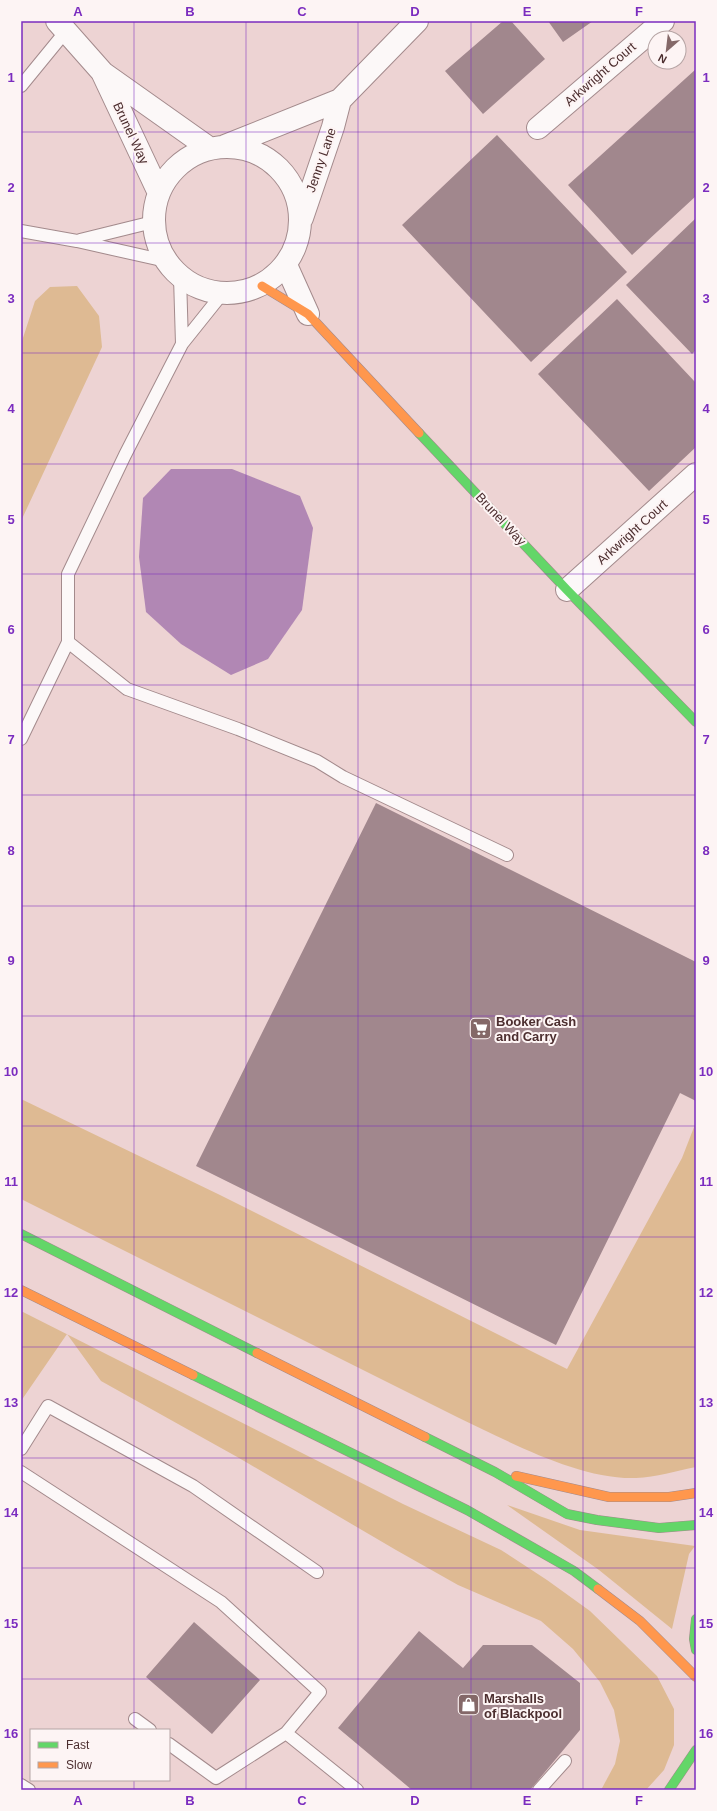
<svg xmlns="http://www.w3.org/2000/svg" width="717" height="1811" font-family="Arial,sans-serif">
	<rect width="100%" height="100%" fill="#edd3d3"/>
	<path fill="#deba93" d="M77,286L99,316L102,347L21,521V344L35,301L50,287Z
		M21,1099L220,1195L567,1369L682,1158L696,1122V1467C676,1471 656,1477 636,1478C579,1480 508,1441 457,1417L21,1199Z
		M21,1311L403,1504L501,1550L547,1580L590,1611L657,1676L674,1709V1745L664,1770L646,1790H601L615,1764L620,1741L614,1710L600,1682L573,1649L541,1621L458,1585L396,1550L239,1458L101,1381L67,1334L21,1401Z
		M507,1505L580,1530L695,1546L689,1554L672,1629L599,1570Z"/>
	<path fill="#b187b4" d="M171,469H232L300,496L313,528L302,610L268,659L231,675L181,644L146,612L139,557L143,498Z"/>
	<path fill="#a1878d" d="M503,21H511L545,59L483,114L445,71Z
		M548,21H593L563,42Z
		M696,69V196L632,255L568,185Z
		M497,135L627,272L531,362L402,225Z
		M696,218V350L692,354L626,285Z
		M617,299L696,383V447L649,491L538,374Z
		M376,803L696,962V1101L680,1093L556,1345L196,1166Z
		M194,1622L260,1680L212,1734L146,1677Z
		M419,1631L463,1668L483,1645H532L580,1683V1730L530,1790H412L338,1728Z"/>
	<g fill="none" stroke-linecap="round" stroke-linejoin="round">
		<defs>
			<path id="lane" d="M21,86L66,31
				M21,231L77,241L166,261
				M80,240L153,222
				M180,277L182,344
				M222,294L182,344L125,455L68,574V642L127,689L238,729L317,761L343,777L507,855
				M21,739L68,642
				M21,1449L48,1406L193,1486L317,1572
				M21,1472L221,1602L320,1692L286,1733
				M135,1719L150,1730
				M169,1744L216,1778L286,1733L357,1790
				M21,1785L29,1790
				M539,1790L565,1761"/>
			<path id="street" d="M57,21L103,73L209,148
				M103,74L159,193
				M538,128L663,21
				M225,146L340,100L417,21
				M154 220a73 73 0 1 1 146 0a73 73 0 1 1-146 0Z
				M302,218L333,127L340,100
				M286,265L308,314
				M567,590L696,474"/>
			<path id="fast" d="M419,433L567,590L696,722
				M21,1234L257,1353
				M193,1375L467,1510L574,1571L598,1589
				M425,1437L495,1472L567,1514L597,1520L659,1528L696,1525
				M696,1619L694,1639L696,1650
				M669,1790L696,1750"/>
			<path id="slow" d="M262,286L308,314L419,433
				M21,1290L193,1375
				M257,1353L425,1437
				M516,1476L609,1497H669L696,1493
				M598,1589L640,1621L696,1677"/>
		</defs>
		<use href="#lane" stroke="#a38a8c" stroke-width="14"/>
		<use href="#street" stroke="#a38a8c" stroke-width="24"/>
		<use href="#fast" stroke="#a38a8c" stroke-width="10"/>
		<use href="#slow" stroke="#a38a8c" stroke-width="10"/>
		<use href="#lane" stroke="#fcf8f8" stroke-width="12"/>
		<use href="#street" stroke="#fcf8f8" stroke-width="22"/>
		<use href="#fast" stroke="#63d668" stroke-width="9"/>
		<use href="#slow" stroke="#ff974d" stroke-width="9"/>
	</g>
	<path fill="none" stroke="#7b2cbf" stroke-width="1" stroke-opacity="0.55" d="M134,21V1730M246,21V1790M358,21V1790M471,21V1790M583,21V1790M21,132H696M21,243H696M21,353H696M21,464H696M21,574H696M21,685H696M21,795H696M21,906H696M21,1016H696M21,1126H696M21,1237H696M21,1347H696M21,1458H696M21,1568H696M21,1679H696M134,1780V1790"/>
	<defs>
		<symbol id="supermarket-square" viewBox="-11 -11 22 22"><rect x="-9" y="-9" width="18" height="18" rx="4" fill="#846868" stroke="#fdf4f4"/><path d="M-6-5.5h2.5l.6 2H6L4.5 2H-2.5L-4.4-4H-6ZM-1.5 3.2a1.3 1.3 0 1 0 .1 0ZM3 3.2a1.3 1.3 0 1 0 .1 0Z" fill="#fff"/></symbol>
		<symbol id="shop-square" viewBox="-11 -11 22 22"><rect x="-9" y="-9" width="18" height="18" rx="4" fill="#846868" stroke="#fdf4f4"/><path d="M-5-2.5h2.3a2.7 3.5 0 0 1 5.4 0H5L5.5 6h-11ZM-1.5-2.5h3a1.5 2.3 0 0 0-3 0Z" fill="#fff"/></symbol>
	</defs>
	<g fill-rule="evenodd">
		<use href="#supermarket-square" x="468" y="1016" width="25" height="25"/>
		<use href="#shop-square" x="456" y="1692" width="25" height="25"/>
	</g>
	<g text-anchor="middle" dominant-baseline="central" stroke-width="4" stroke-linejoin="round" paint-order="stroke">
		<g font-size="13" fill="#4c2e2f" stroke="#fdf4f4">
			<text transform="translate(600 74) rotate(-41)">Arkwright Court</text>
			<text transform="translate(131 133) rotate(65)">Brunel Way</text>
			<text transform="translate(321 160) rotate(-71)">Jenny Lane</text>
			<text transform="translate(501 519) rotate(47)">Brunel Way</text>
			<text transform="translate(632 532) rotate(-42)">Arkwright Court</text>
		</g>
		<g font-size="13" font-weight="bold" fill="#4c2e2f" stroke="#fdf4f4" text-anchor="start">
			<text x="496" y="1021">Booker Cash<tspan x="496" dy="15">and Carry</tspan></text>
			<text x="484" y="1698">Marshalls<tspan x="484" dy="15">of Blackpool</tspan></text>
		</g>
	</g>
	<rect width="717" height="1811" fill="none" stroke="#fdf4f4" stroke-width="44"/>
	<rect x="30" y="1729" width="140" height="52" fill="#fdf4f4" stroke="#b6a5a5"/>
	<rect x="38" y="1742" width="20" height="6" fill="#63d668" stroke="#b6a5a5"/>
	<text x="66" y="1749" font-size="12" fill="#4c2e2f">Fast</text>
	<rect x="38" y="1762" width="20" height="6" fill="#ff974d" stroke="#b6a5a5"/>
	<text x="66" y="1769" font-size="12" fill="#4c2e2f">Slow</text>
	<g transform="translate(667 50) rotate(208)"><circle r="19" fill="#fdf4f4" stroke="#b6a5a5"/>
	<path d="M0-3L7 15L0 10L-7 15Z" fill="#846868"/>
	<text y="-6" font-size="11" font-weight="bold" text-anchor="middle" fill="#4c2e2f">N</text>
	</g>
	<rect x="22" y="22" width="673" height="1767" fill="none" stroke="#7b2cbf" stroke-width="1.5"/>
	<g font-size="13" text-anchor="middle" font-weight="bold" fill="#7b2cbf">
		<text x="78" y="16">A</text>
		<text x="190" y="16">B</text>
		<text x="302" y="16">C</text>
		<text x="415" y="16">D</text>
		<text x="527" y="16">E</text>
		<text x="639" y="16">F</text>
		<text x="11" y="82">1</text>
		<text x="706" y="82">1</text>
		<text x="11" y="192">2</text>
		<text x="706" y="192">2</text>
		<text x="11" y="303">3</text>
		<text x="706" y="303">3</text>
		<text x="11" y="413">4</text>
		<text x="706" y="413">4</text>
		<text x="11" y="524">5</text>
		<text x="706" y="524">5</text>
		<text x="11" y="634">6</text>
		<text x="706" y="634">6</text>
		<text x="11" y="744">7</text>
		<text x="706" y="744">7</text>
		<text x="11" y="855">8</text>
		<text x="706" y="855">8</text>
		<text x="11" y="965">9</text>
		<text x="706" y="965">9</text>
		<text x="11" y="1076">10</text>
		<text x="706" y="1076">10</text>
		<text x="11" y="1186">11</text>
		<text x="706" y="1186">11</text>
		<text x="11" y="1297">12</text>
		<text x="706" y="1297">12</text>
		<text x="11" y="1407">13</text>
		<text x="706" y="1407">13</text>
		<text x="11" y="1517">14</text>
		<text x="706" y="1517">14</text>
		<text x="11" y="1628">15</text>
		<text x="706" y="1628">15</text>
		<text x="11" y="1738">16</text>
		<text x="706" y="1738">16</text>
		<text x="78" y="1805">A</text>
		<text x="190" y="1805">B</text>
		<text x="302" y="1805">C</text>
		<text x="415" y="1805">D</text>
		<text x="527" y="1805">E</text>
		<text x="639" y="1805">F</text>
	</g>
</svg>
